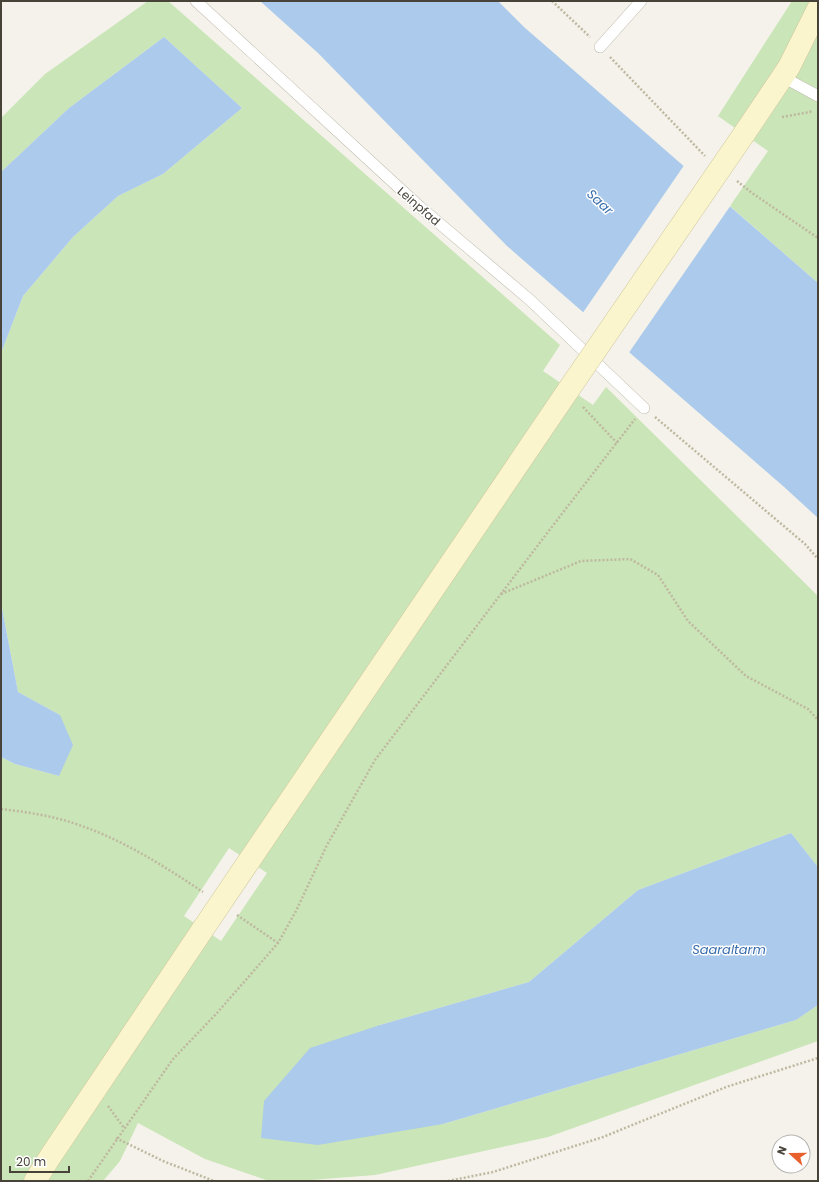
<svg xmlns="http://www.w3.org/2000/svg" width="819" height="1182" font-family="Poppins,sans-serif">
	<rect width="100%" height="100%" fill="#f4f2ea"/>
	<path fill="#cae5b7" fill-rule="evenodd" d="M148,1H168L560,345L543,371L593,405L606,387L818,596V867L791,833L638,890L529,982L380,1025L443,1124L796,1020L818,1005V1041L548,1137L375,1175L298,1181H269L205,1159L138,1123L120,1161L103,1181H1V757L15,764L59,776L60,715L18,692L1,603V353L23,296L73,237L118,196L163,174L242,108L164,37L69,108L1,172V118L45,74ZM229,848L267,873L221,941L184,916Z
		M792,1H818V283L730,206L768,151L718,116Z"/>
	<path fill="#accaeb" d="M260,1H498L524,27L818,283V518L783,486L507,246L318,53Z
		M164,37L242,108L163,174L118,196L73,237L23,296L1,353V172L69,108Z
		M1,603L18,692L60,715L73,745L59,776L15,764L1,757Z
		M791,833L818,867V1005L796,1020L443,1124L318,1145L261,1138L264,1101L310,1048L380,1025L529,982L638,890Z"/>
	<path fill="#f4f2ea" d="M685,164L731,205L628,354L582,314Z"/>
	<g fill="none" stroke-linecap="round" stroke-linejoin="round">
		<defs>
			<path id="service" d="M196,1L420,207L530,300L644,408
				M600,47L641,1
				M783,77L818,96"/>
			<path id="secondary" d="M744,134L789,67L818,9
				M249,861L569,389
				M35,1181L50,1157L203,929"/>
		</defs>
		<use href="#service" stroke="#bfbbad" stroke-width="12"/>
		<use href="#secondary" stroke="#d0c89d" stroke-width="23"/>
		<path stroke="#bfb8a0" stroke-width="2.5" stroke-dasharray="2 2" stroke-linecap="butt" d="M552,1L590,37
			M610,57L705,156
			M782,117L810,112L812,110
			M737,181L752,193L818,238
			M583,407L617,443
			M655,417L805,544L818,559
			M501,594L581,561L630,559L658,575L688,621L746,676L808,709L818,720
			M1,809C27,812 54,816 79,825C123,840 164,866 203,892
			M237,915L278,943
			M108,1106L124,1128
			M116,1138L163,1161L214,1181
			M88,1181L173,1059L217,1013L278,943L296,911L327,845L375,760L551,528L635,419
			M448,1181L493,1172L603,1137L726,1087L818,1058"/>
		<use href="#service" stroke="#fff" stroke-width="11"/>
		<use href="#secondary" stroke="#fbf5ce" stroke-width="22"/>
		<defs>
			<path id="secondary-bridge" d="M569,389L744,134
				M203,929L249,861"/>
		</defs>
		<use href="#secondary-bridge" stroke="#d0c89d" stroke-width="23" stroke-linecap="butt"/>
		<use href="#secondary-bridge" stroke="#fbf5ce" stroke-width="22"/>
	</g>
	<g text-anchor="middle" dominant-baseline="central" stroke-width="3" stroke-linejoin="round" paint-order="stroke">
		<g font-size="12" fill="#474339" stroke="#fff">
			<text transform="translate(419 206) rotate(41)">Leinpfad</text>
		</g>
		<g font-size="13" font-style="italic" fill="#3a6dac" stroke="#fff">
			<text transform="translate(600 202) rotate(43)">Saar</text>
			<text x="729" y="949">Saaraltarm</text>
		</g>
	</g>
	<rect width="819" height="1182" fill="none" stroke="#474339" stroke-width="4"/>
	<g transform="translate(791 1154) rotate(291)"><circle r="19" fill="#ffffff" stroke="#b5b4b0"/>
	<path d="M0-3L7 15L0 10L-7 15Z" fill="#e9602c"/>
	<text y="-6" font-size="11" font-weight="bold" text-anchor="middle" fill="#474339">N</text>
	</g>
	<path d="M10 1166v6h59v-6" fill="none" stroke="#474339" stroke-width="2"/>
	<text x="16" y="1166" font-size="12" fill="#474339" stroke="#ffffff" stroke-width="3" paint-order="stroke">20 m</text>
</svg>
